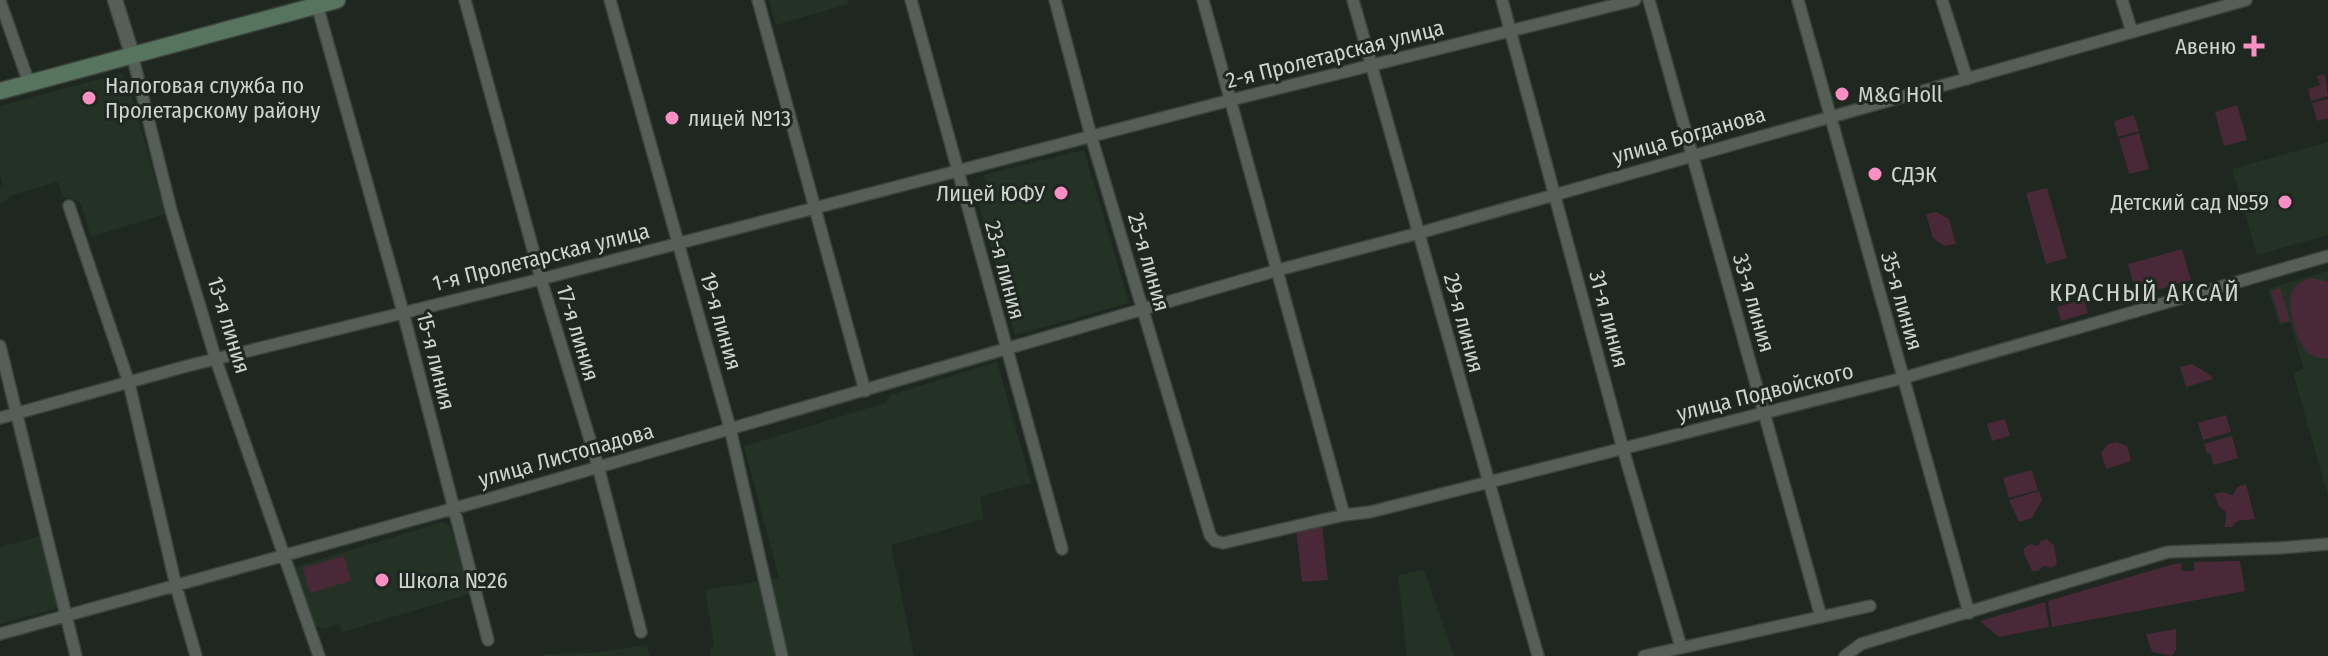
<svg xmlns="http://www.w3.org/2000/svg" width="2328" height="656" font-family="'Fira Sans Condensed',sans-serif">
	<rect width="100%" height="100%" fill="#1e2720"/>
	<path fill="#243226" d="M769,0H848L849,4L776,25Z
		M122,73L126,87H129L165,214L91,237L80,202L62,196L58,182L11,195L7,200L0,203V187L3,186L0,175V106Z
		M2328,142V235L2257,255L2232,169Z
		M1084,150L1129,303L1015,335L975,191L988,188L984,175Z
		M2328,271V496L2293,373L2304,369L2290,322L2279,325L2268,289Z
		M997,362L1031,483L980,496L984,519L891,545L914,656H711L710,650L714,644L705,590L779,578L744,446L885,403L891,395Z
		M443,522L450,526L470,594L342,632L339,624L323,629L312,625L295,567Z
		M41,536L58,608L0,624V547Z
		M1424,570L1454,656H1407L1398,575Z
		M647,645L650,656H544V654L592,653Z"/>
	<path fill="#492938" d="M2325,74L2328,96L2311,101L2308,89L2320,85L2317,76Z
		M2328,99V118L2317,121L2312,103Z
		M2237,105L2247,140L2224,146L2215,112Z
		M2134,115L2139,131L2118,137L2114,121Z
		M2139,133L2149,169L2129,174L2119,139Z
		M2047,188L2067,258L2046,264L2026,193Z
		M1936,212L1949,219L1956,244L1944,246L1933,238L1926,214Z
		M2182,249L2191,280L2137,296L2128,264Z
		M2312,278L2328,282V358C2305,359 2300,344 2294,325C2288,304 2286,284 2312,278Z
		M2280,288L2290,321L2281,323L2271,291Z
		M2084,299L2088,313L2061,321L2057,307Z
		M2192,364L2212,376L2213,379L2186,387L2180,367Z
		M2226,415L2231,432L2203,440L2198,423Z
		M2005,419L2010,436L1992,441L1987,424Z
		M2232,436L2238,458L2214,465L2210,453L2207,454L2204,444Z
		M2116,442L2127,446L2131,461L2106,469L2101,453L2108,444Z
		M2032,470L2038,490L2009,498L2003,478Z
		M2246,484L2255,519L2237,521L2232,527H2225L2226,512L2219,506L2214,494L2221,492L2233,495L2237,487Z
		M2039,491L2042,500L2032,518L2019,522L2009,500Z
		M1322,525L1328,580L1302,582L1296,528Z
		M2047,539L2054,545L2057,564L2052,568L2044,566L2038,571H2032L2024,554V548L2030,544L2038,546L2041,541Z
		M344,556L351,581L310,593L303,568Z
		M2240,561L2245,591L2052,627L2048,601L2174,564L2181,563L2182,571H2194V562Z
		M2045,602L2049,627L1999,637L1980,621Z
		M2176,629V650L2172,656L2152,652L2146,634Z"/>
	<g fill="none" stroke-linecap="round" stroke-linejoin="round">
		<defs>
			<path id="minor" d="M465,0L541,279L598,466L641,632
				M610,0L730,428L782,656
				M758,0L865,391
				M911,0L1062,549
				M1055,0L1091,136L1210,535L1215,541L1223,543L1344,515L1370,512L1903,378L2328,256
				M1203,0L1344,515
				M1353,0L1538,656
				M1502,0L1623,449L1681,647
				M1649,0L1821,617
				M1798,0L1969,613
				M1942,0L1967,79
				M2122,0L2132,32
				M0,1L29,83
				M316,1L403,312L488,640
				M132,54L171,210L216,360L319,656
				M69,206L129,383L176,586L196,656
				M0,346L76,656
				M0,418L187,366L541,279L1231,100L1635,0
				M0,634L495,497L1278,270L1419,233L2246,0
				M1644,656L1870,606
				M1845,656L1861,644L2168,552L2279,548L2328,544"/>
			<path id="tertiary" d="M115,0L132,54"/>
			<path id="secondary" d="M0,91L337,0"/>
		</defs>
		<use href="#minor" stroke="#3b433d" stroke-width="14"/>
		<use href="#tertiary" stroke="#3b433d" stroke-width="17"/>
		<use href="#secondary" stroke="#3b433d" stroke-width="19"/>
		<use href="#minor" stroke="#555f57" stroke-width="11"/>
		<use href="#tertiary" stroke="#555f57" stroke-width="14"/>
		<use href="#secondary" stroke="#57755e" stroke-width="16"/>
	</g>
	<g fill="#fb8fc3" stroke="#1e2720" stroke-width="3">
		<path d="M2250 34h8v8h8v8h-8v8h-8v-8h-8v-8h8z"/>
		<circle cx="1842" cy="94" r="8"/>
		<circle cx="89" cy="98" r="8"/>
		<circle cx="672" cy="118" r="8"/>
		<circle cx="1875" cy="174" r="8"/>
		<circle cx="1061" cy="193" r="8"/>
		<circle cx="2285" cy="202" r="8"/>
		<circle cx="382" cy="580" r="8"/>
	</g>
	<g text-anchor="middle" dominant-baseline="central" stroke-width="6" stroke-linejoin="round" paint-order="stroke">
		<g font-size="22" fill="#ced4cf" stroke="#1e2720" text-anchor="start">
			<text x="2236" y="46" text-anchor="end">Авеню</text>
			<text x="105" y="85">Налоговая служба по<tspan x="105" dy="25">Пролетарскому району</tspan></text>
			<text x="1858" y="94">M&amp;G Holl</text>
			<text x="688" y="118">лицей №13</text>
			<text x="1891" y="174">СДЭК</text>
			<text x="1045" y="193" text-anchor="end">Лицей ЮФУ</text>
			<text x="2269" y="202" text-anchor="end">Детский сад №59</text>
			<text x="398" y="580">Школа №26</text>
		</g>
		<g font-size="22" fill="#ced4cf" stroke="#1e2720">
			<text transform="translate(1335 54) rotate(-14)">2-я Пролетарская улица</text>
			<text transform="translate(1689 135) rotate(-16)">улица Богданова</text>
			<text transform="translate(541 257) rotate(-14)">1-я Пролетарская улица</text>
			<text transform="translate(1149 262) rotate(74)">25-я линия</text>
			<text transform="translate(1005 270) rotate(75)">23-я линия</text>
			<text transform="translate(1902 301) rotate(74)">35-я линия</text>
			<text transform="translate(1754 303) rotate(74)">33-я линия</text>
			<text transform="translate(1609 319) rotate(75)">31-я линия</text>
			<text transform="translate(721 321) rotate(74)">19-я линия</text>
			<text transform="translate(1464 323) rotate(75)">29-я линия</text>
			<text transform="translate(229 325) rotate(73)">13-я линия</text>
			<text transform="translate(578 333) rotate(73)">17-я линия</text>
			<text transform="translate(436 361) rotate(76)">15-я линия</text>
			<text transform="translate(1765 392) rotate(-14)">улица Подвойского</text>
			<text transform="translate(566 455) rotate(-16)">улица Листопадова</text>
		</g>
		<g font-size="24" letter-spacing="2" fill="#ced4cf" stroke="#1e2720">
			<text x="2145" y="293">КРАСНЫЙ АКСАЙ</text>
		</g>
	</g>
</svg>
